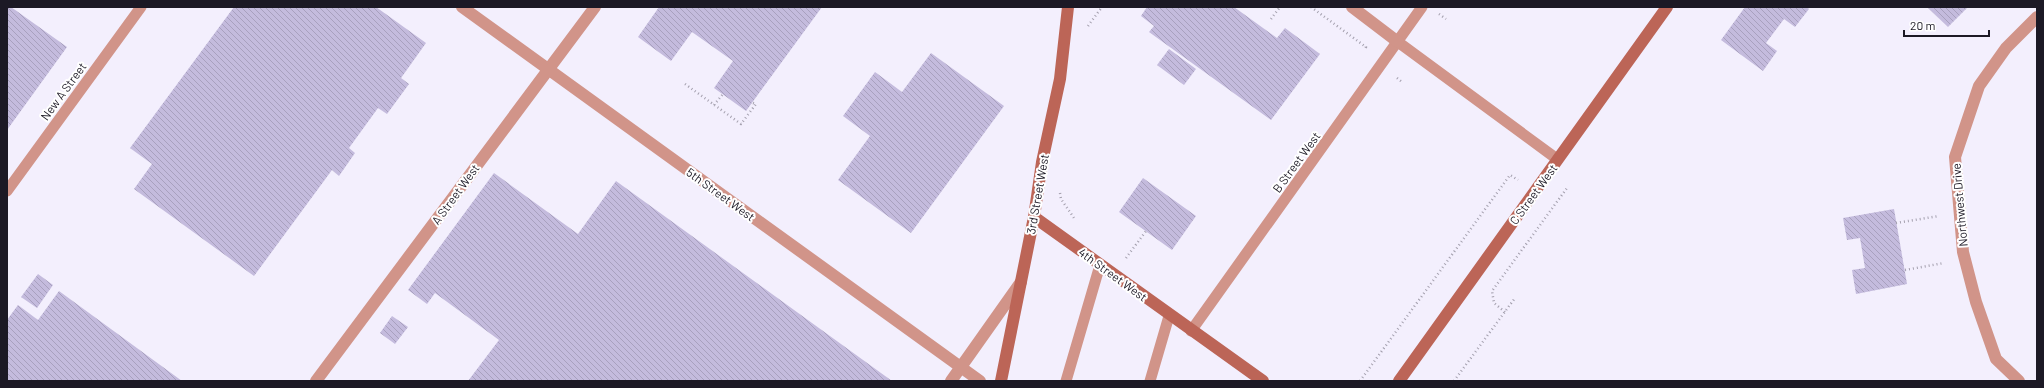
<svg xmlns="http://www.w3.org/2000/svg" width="2044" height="388" font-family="Barlow,sans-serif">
	<defs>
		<pattern id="building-back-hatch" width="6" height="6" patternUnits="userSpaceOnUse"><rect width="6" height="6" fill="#c4bbdd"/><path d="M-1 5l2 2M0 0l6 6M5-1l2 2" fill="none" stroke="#a8a0be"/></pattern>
	</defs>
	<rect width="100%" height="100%" fill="#f3effd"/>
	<path fill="url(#building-back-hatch)" d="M7,7H11L67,47L7,130Z
		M234,7H376L426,43L401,78L409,84L387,114L378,108L349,148L355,153L339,176L332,170L254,276L134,189L152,164L130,148Z
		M659,7H822L746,111L714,88L733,61L692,32L671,61L638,37Z
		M1147,7H1234L1277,38L1285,28L1320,54L1271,120L1149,32L1154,26L1141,16Z
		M1745,7H1806L1809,9L1795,27L1784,19L1766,43L1777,51L1763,71L1721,40Z
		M1927,7H1968L1948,27Z
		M1169,49L1196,69L1184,85L1157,65Z
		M931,53L1004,106L911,233L838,180L870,136L843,116L875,72L902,92Z
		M494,173L578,234L616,181L892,381H468L499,340L435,293L427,304L408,290Z
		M1143,178L1196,216L1172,250L1119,212Z
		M1894,209L1907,284L1856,294L1852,270L1865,268L1860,238L1847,240L1843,218Z
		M38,274L53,285L37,308L21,297Z
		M59,291L182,381H7V320L18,305L38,320Z
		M392,316L408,327L395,344L380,333Z"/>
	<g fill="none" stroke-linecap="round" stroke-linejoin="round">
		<path stroke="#a4a0ae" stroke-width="2.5" stroke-dasharray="1 3" stroke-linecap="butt" d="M1311,7L1366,47L1364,50
			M1439,14L1446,19
			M1271,19L1280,7
			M1088,26L1102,7
			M1397,78L1402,82
			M685,84L741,124L756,104L753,103
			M714,105L723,94
			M1060,193L1061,199L1074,218
			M1896,223L1939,216
			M1126,258L1146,231
			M1905,270L1944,263
			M1505,312L1494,303L1492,291L1567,188
			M1360,381L1510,175L1518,180
			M1454,381L1515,298"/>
		<path stroke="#d19489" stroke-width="11" d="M1398,42L1557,159
			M7,191L141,7
			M1191,331L1422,7
			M1066,381L1100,265
			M1150,381L1169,316"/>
		<path stroke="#d19489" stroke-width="12" d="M462,7L980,381
			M1352,7L1398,42
			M316,381L595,7
			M951,381L1021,282
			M2019,381L1996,359L1976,302L1963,252L1955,157L1979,86L2006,48L2037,17"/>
		<path stroke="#bc6557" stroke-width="12" d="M1034,217L1263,381
			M1001,381L1034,217L1042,162L1060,79L1068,7
			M1399,381L1667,7"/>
	</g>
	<g text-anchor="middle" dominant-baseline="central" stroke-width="4" stroke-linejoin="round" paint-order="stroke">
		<g font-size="12" fill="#1c1925" stroke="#fff">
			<text transform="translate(63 91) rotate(-54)">New A Street</text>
			<text transform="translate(1296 162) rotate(-54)">B Street West</text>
			<text transform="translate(455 194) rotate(-54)">A Street West</text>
			<text transform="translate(721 194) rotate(36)">5th Street West</text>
			<text transform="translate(1037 194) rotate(-80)">3rd Street West</text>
			<text transform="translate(1533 194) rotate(-54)">C Street West</text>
			<text transform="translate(1959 205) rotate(-95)">Northwest Drive</text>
			<text transform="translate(1113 274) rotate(36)">4th Street West</text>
		</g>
	</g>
	<rect width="2044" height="388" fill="none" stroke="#1c1925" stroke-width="16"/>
	<path d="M1904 30v6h85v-6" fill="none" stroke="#1c1925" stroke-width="2"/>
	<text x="1910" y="30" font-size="12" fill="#1c1925" stroke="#ffffff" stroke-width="3" paint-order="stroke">20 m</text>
</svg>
